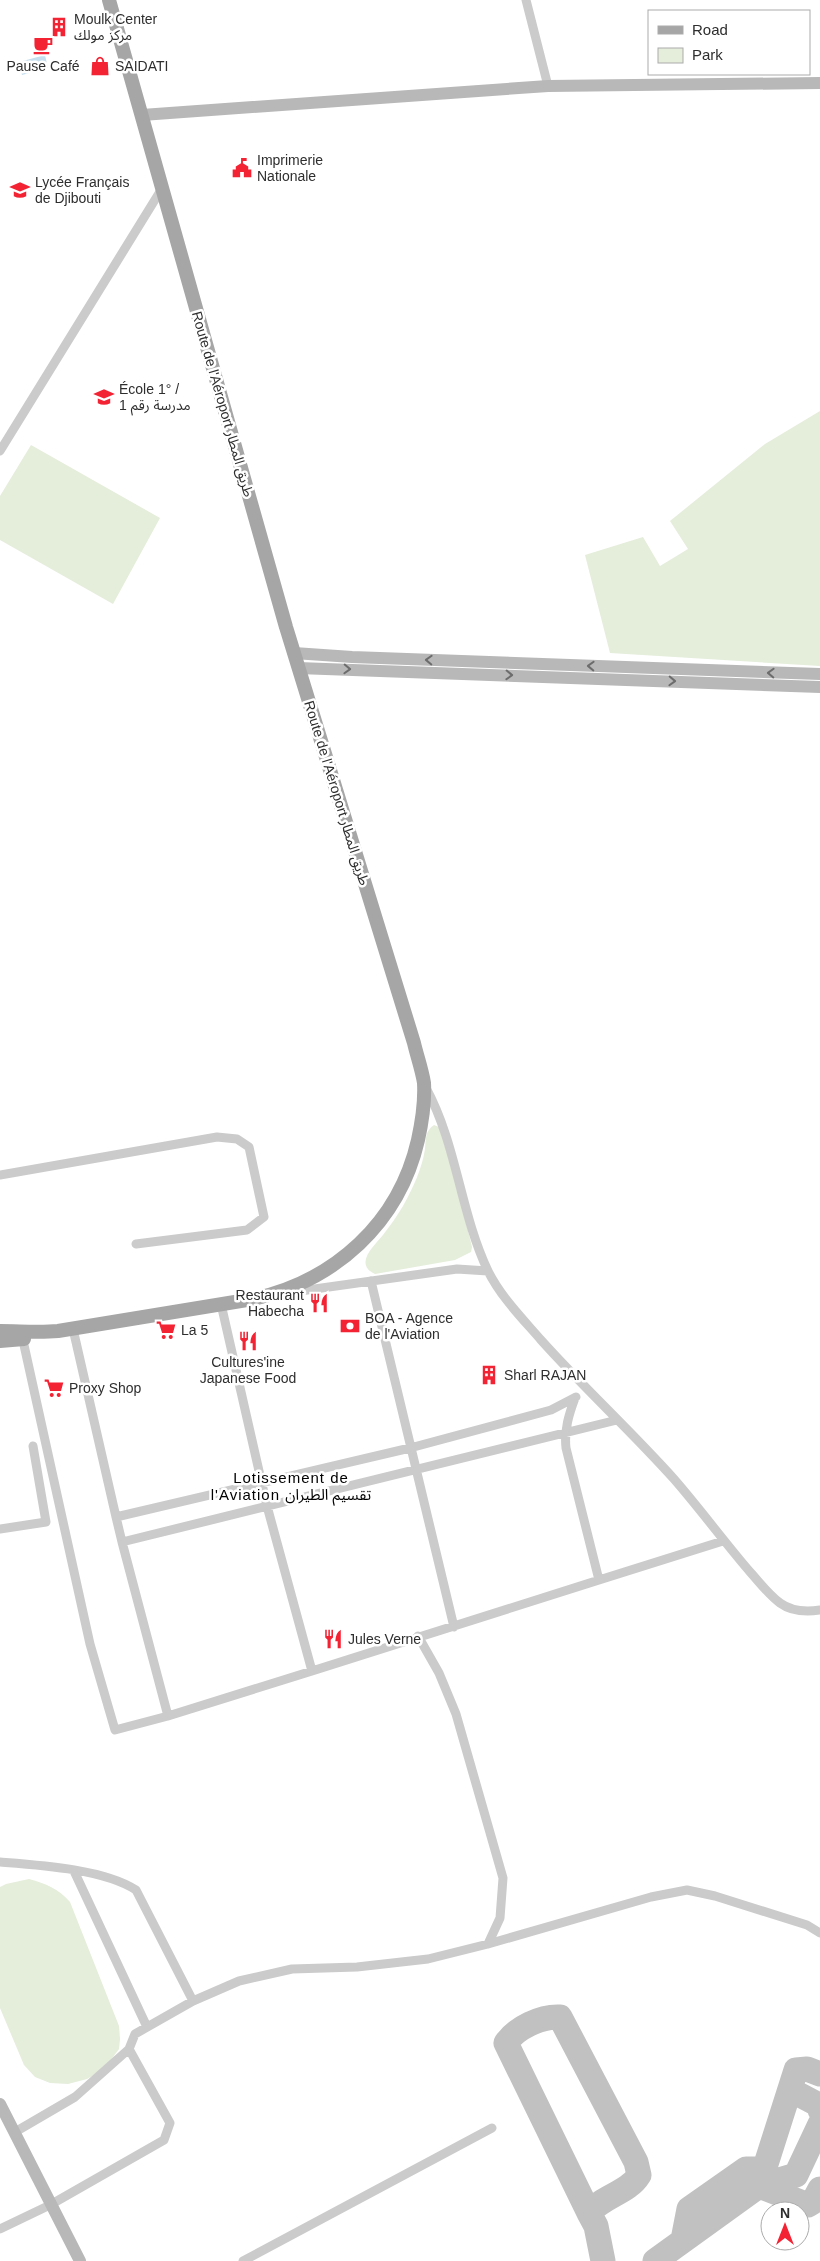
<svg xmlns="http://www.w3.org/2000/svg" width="820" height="2261" font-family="Helvetica,'Noto Sans Arabic',sans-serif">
	<rect width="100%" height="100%" fill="#fff"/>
	<path fill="#e5eddb" d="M820,411V666L610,653L585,555L643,537L660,566L688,549L670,521L765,444Z
		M31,445L160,518L113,604L0,540V496Z
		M434,1125L439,1127L447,1146L472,1247L471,1252L455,1260L375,1274C353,1264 375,1245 383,1235C390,1226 397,1216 403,1206C413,1188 422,1169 425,1149C426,1139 425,1131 434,1125Z
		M29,1879C46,1884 58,1888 70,1902L119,2026L120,2039L119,2049L104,2069L87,2079L68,2084L50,2083L35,2077L24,2065L0,2008V1887L6,1884Z"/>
	<path fill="#c6dfee" d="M45,55L48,68L22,75L19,62Z"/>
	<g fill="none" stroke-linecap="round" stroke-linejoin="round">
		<path stroke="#c1c1c1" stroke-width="25" d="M788,2095H800L819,2105L820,2110
			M759,2186L796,2175L820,2124
			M759,2186L808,2205L813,2202L820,2189
			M589,2213C603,2196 628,2193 639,2175L636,2162L560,2017C541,2016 516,2028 506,2043L589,2213L596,2226L603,2261
			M683,2240L689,2209L746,2169H756L761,2180
			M655,2261L759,2186L796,2070L807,2069L820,2074"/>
		<path stroke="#cbcbcb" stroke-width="9" d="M526,0L548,86
			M0,451L161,190
			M426,1088C457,1145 460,1212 488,1271C501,1297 522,1318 541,1340C584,1388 631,1431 674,1479C701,1510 725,1543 751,1573C760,1583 769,1595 780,1603C791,1611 807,1612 820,1610
			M0,1175L217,1137L237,1139L249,1147L264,1217L247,1230L136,1244
			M371,1281L454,1627
			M286,1293L457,1269L488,1271
			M221,1304L267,1506L312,1671L599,1580L566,1448C564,1430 569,1414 575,1398
			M73,1329L116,1517L410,1448L551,1410L576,1397
			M22,1336L90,1644L115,1730L168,1716
			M116,1517L122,1542
			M0,1529L46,1522L33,1446
			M599,1580L723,1541
			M418,1636L439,1673L456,1714L503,1878L500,1918L488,1944
			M312,1671L168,1716L122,1542L617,1420
			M0,1862C39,1865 104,1869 136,1890L193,2001
			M74,1871L147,2027
			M15,2132L75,2097L129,2049L135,2034L193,2001L239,1981L292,1969L357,1967L428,1959L488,1944L651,1897L687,1890L715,1896L807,1925L820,1933
			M0,2229L50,2205L164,2140L170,2123L129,2049
			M243,2261L492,2128"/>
		<path stroke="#b8b8b8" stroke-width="12" d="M142,115L548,86L820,83
			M294,653L352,657L820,674
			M298,668L820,687
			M0,2104L80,2261"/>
		<path stroke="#a6a6a6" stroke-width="14" d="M0,1331C20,1331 38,1333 58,1331L253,1299C335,1281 399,1223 418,1140C422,1122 425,1101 424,1083C422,1070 417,1056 414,1043L286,627L109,0
			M0,1341L24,1339"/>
	</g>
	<defs><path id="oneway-chevron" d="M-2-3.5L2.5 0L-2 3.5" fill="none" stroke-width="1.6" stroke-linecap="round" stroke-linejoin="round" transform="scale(1.25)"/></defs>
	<g stroke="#6c6c6c">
		<use href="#oneway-chevron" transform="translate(429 660) rotate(-178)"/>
		<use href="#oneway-chevron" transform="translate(591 666) rotate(-178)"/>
		<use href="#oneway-chevron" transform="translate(347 669) rotate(2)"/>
		<use href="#oneway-chevron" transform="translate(771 673) rotate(-178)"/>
		<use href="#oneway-chevron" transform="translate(509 675) rotate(2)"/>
		<use href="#oneway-chevron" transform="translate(672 681) rotate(2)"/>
	</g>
	<defs>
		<symbol id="building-bare" viewBox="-9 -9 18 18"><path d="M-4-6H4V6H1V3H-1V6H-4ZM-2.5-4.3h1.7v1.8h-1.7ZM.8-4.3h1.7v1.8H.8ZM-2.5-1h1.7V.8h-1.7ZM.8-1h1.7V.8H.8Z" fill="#f32334" stroke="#fff" stroke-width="2.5" paint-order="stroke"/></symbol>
		<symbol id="cafe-bare" viewBox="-9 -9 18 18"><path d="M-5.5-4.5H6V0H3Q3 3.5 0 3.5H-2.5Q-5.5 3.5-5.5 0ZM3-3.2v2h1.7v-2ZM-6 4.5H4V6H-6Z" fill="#f32334" stroke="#fff" stroke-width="2.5" paint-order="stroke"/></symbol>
		<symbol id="shop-bare" viewBox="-9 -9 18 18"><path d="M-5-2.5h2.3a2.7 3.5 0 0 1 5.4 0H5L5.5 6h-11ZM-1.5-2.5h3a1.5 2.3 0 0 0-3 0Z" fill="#f32334" stroke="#fff" stroke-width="2.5" paint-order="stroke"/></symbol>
		<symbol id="civic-bare" viewBox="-9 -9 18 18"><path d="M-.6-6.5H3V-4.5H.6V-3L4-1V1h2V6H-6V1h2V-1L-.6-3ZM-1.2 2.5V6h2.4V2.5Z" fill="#f32334" stroke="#fff" stroke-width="2.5" paint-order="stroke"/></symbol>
		<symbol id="school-bare" viewBox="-9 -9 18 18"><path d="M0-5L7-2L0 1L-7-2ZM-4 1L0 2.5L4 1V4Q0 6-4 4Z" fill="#f32334" stroke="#fff" stroke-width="2.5" paint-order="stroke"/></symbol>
		<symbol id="restaurant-bare" viewBox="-9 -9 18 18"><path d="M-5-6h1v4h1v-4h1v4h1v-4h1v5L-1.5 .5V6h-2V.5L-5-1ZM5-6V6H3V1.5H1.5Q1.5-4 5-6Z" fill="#f32334" stroke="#fff" stroke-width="2.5" paint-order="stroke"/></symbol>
		<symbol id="bank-bare" viewBox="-9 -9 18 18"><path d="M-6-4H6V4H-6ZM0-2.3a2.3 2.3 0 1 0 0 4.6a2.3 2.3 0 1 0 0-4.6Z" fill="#f32334" stroke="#fff" stroke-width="2.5" paint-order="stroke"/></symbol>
		<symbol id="supermarket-bare" viewBox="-9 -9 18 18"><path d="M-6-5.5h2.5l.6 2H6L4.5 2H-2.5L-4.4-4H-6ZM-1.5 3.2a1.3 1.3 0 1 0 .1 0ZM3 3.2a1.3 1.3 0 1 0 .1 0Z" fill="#f32334" stroke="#fff" stroke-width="2.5" paint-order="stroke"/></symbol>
	</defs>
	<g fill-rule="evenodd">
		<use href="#building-bare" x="45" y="13" width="28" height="28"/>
		<use href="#cafe-bare" x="29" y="31" width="28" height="28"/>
		<use href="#shop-bare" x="86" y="52" width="28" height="28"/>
		<use href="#civic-bare" x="228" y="154" width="28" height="28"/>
		<use href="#school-bare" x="6" y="176" width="28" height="28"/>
		<use href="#school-bare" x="90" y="383" width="28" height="28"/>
		<use href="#restaurant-bare" x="305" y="1289" width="28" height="28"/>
		<use href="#bank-bare" x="336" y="1312" width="28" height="28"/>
		<use href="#supermarket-bare" x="152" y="1316" width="28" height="28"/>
		<use href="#restaurant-bare" x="234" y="1327" width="28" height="28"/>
		<use href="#building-bare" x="475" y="1361" width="28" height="28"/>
		<use href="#supermarket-bare" x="40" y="1374" width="28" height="28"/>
		<use href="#restaurant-bare" x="319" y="1625" width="28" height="28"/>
	</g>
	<g text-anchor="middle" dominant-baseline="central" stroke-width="5" stroke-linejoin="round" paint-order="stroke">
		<g font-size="14" fill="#2e2e2e" stroke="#fff" text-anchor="start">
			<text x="74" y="19">Moulk Center<tspan x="74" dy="16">مركز مولك</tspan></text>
			<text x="43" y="66" text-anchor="middle">Pause Café</text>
			<text x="115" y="66">SAIDATI</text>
			<text x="257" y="160">Imprimerie<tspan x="257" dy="16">Nationale</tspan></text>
			<text x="35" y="182">Lycée Français<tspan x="35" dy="16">de Djibouti</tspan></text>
			<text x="119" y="389">École 1° /<tspan x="119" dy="16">مدرسة رقم 1</tspan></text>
			<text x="304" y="1295" text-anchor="end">Restaurant<tspan x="304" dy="16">Habecha</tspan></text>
			<text x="365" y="1318">BOA - Agence<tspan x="365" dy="16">de l'Aviation</tspan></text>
			<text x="181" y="1330">La 5</text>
			<text x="248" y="1362" text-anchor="middle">Cultures'ine<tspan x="248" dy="16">Japanese Food</tspan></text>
			<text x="504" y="1375">Sharl RAJAN</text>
			<text x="69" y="1388">Proxy Shop</text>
			<text x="348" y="1639">Jules Verne</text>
		</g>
		<g font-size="14" fill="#2e2e2e" stroke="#fff">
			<text transform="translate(223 404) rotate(74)">Route de l'Aéroport طريق المطار</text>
			<text transform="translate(337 793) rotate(73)">Route de l'Aéroport طريق المطار</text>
		</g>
		<g font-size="15" letter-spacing="1" fill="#000" stroke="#fff">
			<text x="291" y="1477">Lotissement de<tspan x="291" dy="17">l'Aviation تقسيم الطيران</tspan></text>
		</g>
	</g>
	<rect x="648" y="10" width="162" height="65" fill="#ffffff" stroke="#ababab"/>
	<rect x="658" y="26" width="25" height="8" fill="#a6a6a6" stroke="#ababab"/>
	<text x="692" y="35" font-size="15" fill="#2e2e2e">Road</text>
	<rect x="658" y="48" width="25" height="15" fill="#e5eddb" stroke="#ababab"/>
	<text x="692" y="60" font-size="15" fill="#2e2e2e">Park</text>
	<g transform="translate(785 2226)"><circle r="24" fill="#ffffff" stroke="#ababab"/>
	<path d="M0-4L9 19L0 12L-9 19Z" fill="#f32334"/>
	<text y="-8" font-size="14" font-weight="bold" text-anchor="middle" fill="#2e2e2e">N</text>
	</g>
</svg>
